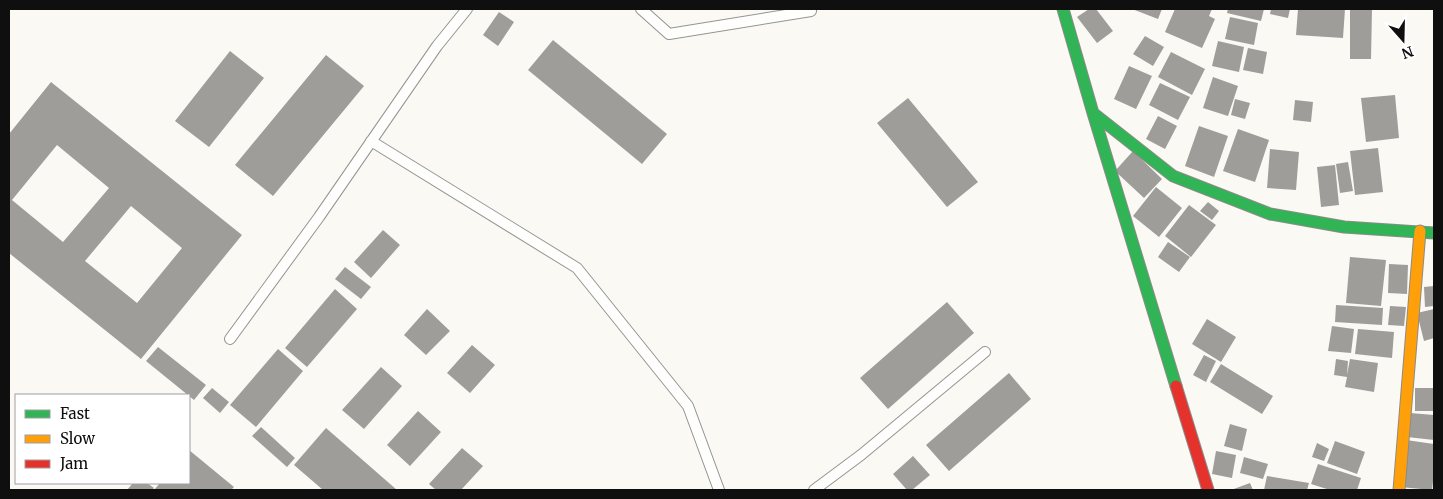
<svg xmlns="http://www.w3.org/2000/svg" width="1443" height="499" font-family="Merriweather,serif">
	<rect width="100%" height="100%" fill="#fbf9f4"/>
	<path fill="#9f9d9a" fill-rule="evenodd" d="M1089,9H1096L1113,31L1097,43L1077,17Z
		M1132,9H1162L1158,19Z
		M1175,9H1212L1209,16L1215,19L1202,48L1165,32Z
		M1228,9H1264L1261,21L1227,13Z
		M1271,9H1290L1288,18L1270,14Z
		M1298,9H1345L1343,38L1296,35Z
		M1350,9H1372L1371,59H1350Z
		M499,12L514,22L498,46L483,35Z
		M1230,17L1258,23L1254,45L1225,39Z
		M1145,36L1164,47L1153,66L1133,54Z
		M553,40L667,134L642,164L528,70Z
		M1218,41L1244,47L1239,72L1212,66Z
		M1248,48L1267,52L1263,74L1243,70Z
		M230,51L264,78L209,147L175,121Z
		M1171,52L1205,69L1192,95L1158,77Z
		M326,55L364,86L273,196L235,165Z
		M1129,66L1152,76L1136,109L1114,99Z
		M1213,77L1238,86L1228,116L1203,108Z
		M51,82L242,235L141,359L9,253V134ZM57,145L109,188L63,242L12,200ZM131,206L182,248L137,303L85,261Z
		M1160,83L1190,97L1178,120L1149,105Z
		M1395,95L1399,138L1366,142L1361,98Z
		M908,98L978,182L947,207L877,123Z
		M1235,99L1250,103L1245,119L1231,115Z
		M1295,100L1313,102L1311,122L1293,120Z
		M1158,116L1177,126L1165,149L1146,139Z
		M1199,126L1228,136L1214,177L1185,166Z
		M1238,129L1269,140L1255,182L1223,171Z
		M1378,148L1383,192L1355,195L1350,151Z
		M1270,149L1299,152L1296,190L1267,188Z
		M1133,151L1162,179L1144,198L1115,171Z
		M1348,162L1353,191L1340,193L1336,164Z
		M1335,165L1339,205L1321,207L1317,167Z
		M1156,187L1182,208L1159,237L1133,216Z
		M1208,202L1219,211L1212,220L1200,211Z
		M1189,205L1216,225L1191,257L1165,236Z
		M383,230L400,245L371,278L354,262Z
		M1168,242L1190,257L1179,272L1158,257Z
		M1350,257L1386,260L1381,306L1346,303Z
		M1389,264L1408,265L1407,294L1388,293Z
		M345,267L371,287L361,299L335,279Z
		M1434,286V306L1425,307L1424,287Z
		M335,289L357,309L307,367L285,348Z
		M947,302L974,333L888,409L860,378Z
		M1336,305L1383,308L1382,325L1335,322Z
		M1390,306L1406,307L1404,326L1388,325Z
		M427,309L450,331L426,355L404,335Z
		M1434,309V338L1424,341L1417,313Z
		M1207,319L1236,337L1221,362L1192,344Z
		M1332,326L1354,329L1351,353L1328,351Z
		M1358,329L1394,332L1392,358L1355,354Z
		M472,345L495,365L470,393L447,373Z
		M158,347L206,385L194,400L146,361Z
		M278,349L303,371L256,427L230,405Z
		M1204,355L1216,361L1206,382L1193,375Z
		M1336,359L1348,361L1347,375L1350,359L1378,363L1374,392L1345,387L1347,377L1334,375Z
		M1221,364L1273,396L1262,414L1210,382Z
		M381,367L402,386L364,429L342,410Z
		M1009,373L1031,399L949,471L926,445Z
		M212,388L229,402L220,413L203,398Z
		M1415,388H1434V411H1415Z
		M418,411L441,432L410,466L387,445Z
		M1410,413L1434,415V440L1407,437Z
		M1230,424L1247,429L1242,451L1224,446Z
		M261,427L295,458L287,467L252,436Z
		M326,428L397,490H323L294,465Z
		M1406,440L1434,444V473L1432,490L1400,487Z
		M1335,441L1365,452L1357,474L1327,463Z
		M1317,443L1329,449L1324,461L1312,457Z
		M462,448L483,466L461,490H436L429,484Z
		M189,450L234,487L231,490H154L160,483H189Z
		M1216,451L1236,455L1232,478L1212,474Z
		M913,456L930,475L912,490H907L893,474Z
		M1244,457L1268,464L1263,479L1240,473Z
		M1318,464L1361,478L1357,490H1330L1311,484Z
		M1267,476L1309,483L1307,490H1264Z
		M133,483H147L154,488L152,490H127Z
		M1250,483L1253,490H1231Z"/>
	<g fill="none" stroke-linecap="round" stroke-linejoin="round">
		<defs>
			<path id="lane" d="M641,9L669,34L811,11
				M371,141L577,268L688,406L719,490
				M230,339L319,217L437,46L467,9
				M814,490L861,455L985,352"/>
			<path id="fast" d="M1063,9L1093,113L1176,386
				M1093,113L1173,176L1270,214L1344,227L1434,233"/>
			<path id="slow" d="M1399,490L1420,231"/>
			<path id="jam" d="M1176,386L1208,490"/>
		</defs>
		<use href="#lane" stroke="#959492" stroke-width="12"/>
		<use href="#fast" stroke="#8c8b89" stroke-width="13"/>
		<use href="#slow" stroke="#8c8b89" stroke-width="13"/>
		<use href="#jam" stroke="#8c8b89" stroke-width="13"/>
		<use href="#lane" stroke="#fefefd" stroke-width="10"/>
		<use href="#fast" stroke="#30b455" stroke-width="11"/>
		<use href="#slow" stroke="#ff9f0a" stroke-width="11"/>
		<use href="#jam" stroke="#e5322d" stroke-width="11"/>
	</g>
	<rect width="1443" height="499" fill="none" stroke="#0f0f0f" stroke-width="20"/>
	<rect x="15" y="394" width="175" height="90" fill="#ffffff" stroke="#9f9f9f"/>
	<rect x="25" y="410" width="25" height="8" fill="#30b455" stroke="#9f9f9f"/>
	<text x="60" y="419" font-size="15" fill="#0f0f0f">Fast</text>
	<rect x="25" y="435" width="25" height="8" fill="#ff9f0a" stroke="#9f9f9f"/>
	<text x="60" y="444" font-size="15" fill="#0f0f0f">Slow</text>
	<rect x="25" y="460" width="25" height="8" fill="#e5322d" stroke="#9f9f9f"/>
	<text x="60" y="469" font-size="15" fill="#0f0f0f">Jam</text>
	<g transform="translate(1403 40) rotate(160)" stroke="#ffffff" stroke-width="4" paint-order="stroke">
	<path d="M0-4L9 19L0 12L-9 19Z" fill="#0f0f0f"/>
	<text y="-8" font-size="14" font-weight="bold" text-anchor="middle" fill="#0f0f0f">N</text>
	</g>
</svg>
